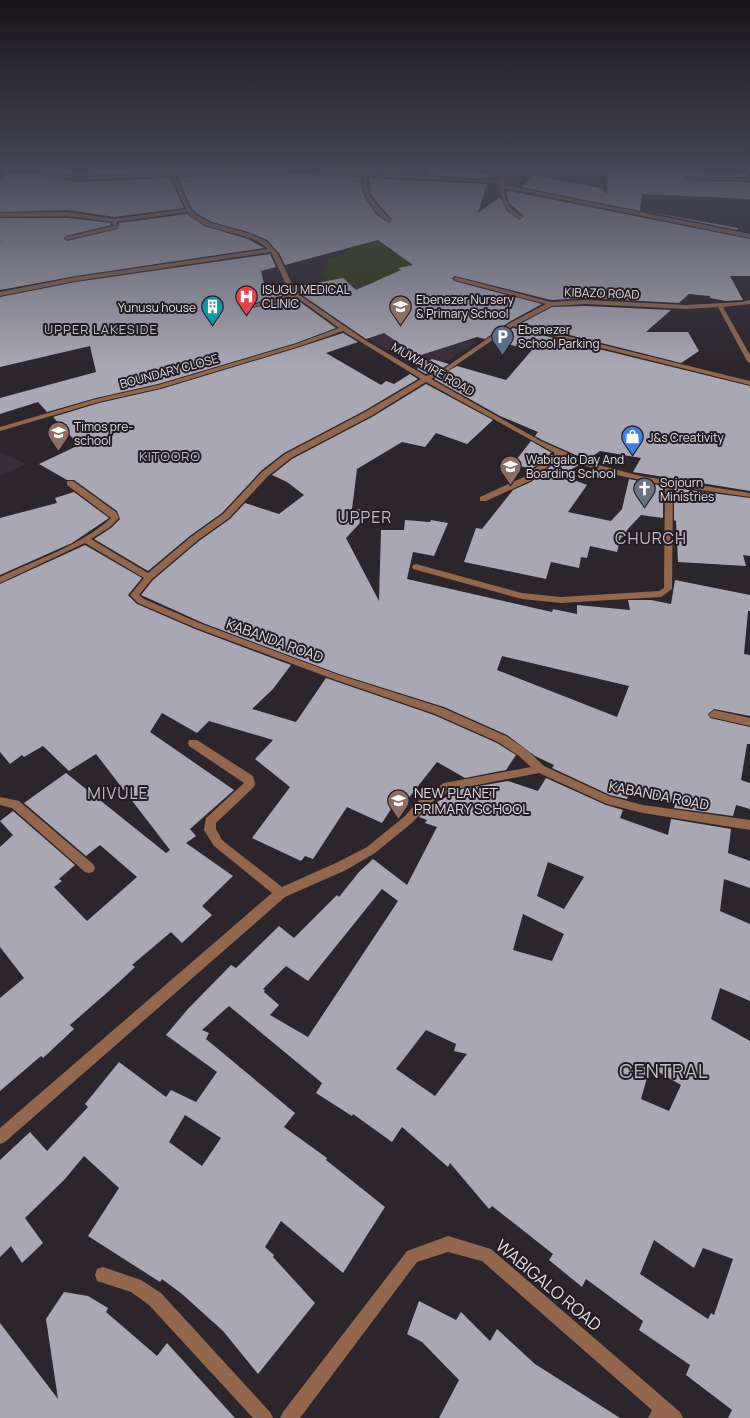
<svg xmlns="http://www.w3.org/2000/svg" width="750" height="1418" font-family="Manrope,sans-serif">
	<rect width="100%" height="100%" fill="#2c252c"/>
	<path fill="#392d39" d="M359,281L408,307L422,305L477,342L427,374L330,315L304,293Z
		M0,452L26,464L0,476Z"/>
	<path fill="#2d390a" d="M377,167H456L448,180L375,174Z
		M398,220L433,272L350,286H335L319,273L325,270L323,267L330,265L325,259L348,254L339,243L384,221Z"/>
	<path fill="#a9a7b3" fill-rule="evenodd" d="M13,167H169V172L77,176Z
		M176,167H287L329,169L176,172Z
		M431,167L482,168L479,173L490,175L488,179L383,172L384,170L428,174Z
		M608,167H701V169L747,174L746,177L685,176L684,177L687,180L750,182V199L642,194L640,211L521,187L535,176L601,188L607,194Z
		M7,173L38,174L77,182L170,178L184,208L114,217L68,210L0,212V180Z
		M303,174L361,177L362,190L368,203L377,215L389,223L392,219L378,204L371,194L369,178L487,184L478,213L500,197L507,211L520,220L524,216L510,204L506,193L510,191L750,239V276H730L743,300L726,301L710,298V296L689,294L679,303L586,298L551,300L455,276L452,278L454,281L542,304L509,322L485,339L477,337L418,356L384,333L366,339L302,295L296,287L343,278L356,290L401,270L398,268L413,265L378,240L285,265L279,253L267,240L248,232L212,222L196,213L190,206L178,177Z
		M644,211L738,228L737,230Z
		M187,214L204,226L248,239L264,248L76,276L0,290V218H68L111,223V225L65,236L64,239L67,241L118,229L119,223Z
		M270,254L276,267L261,271L266,293L288,289L291,293L248,305L247,309L296,299L336,328L296,343L158,384L96,398L47,412L38,402L0,414V398L96,372L90,346L0,367V297L76,282Z
		M586,306L671,310L646,332H688L699,351L681,363L522,323L552,307Z
		M513,328L750,386V491L633,472L641,458L600,451L587,460L542,440L535,436L538,432L500,416L434,379L457,366L506,380L532,350L494,341Z
		M343,333L358,342L326,353L381,385L386,381L394,384L410,374L418,379L364,411L284,453L262,470L222,513L191,535L148,571L94,539L111,528L120,519L117,511L74,480H67L39,464L79,445L53,417L99,403L161,389L300,347Z
		M432,359L449,364L441,369L426,374L417,369Z
		M426,384L493,420L467,444L436,433L425,447L402,442L357,469L352,509L372,510L346,538L379,601L381,530H404L405,520L430,522L431,520L448,523L434,556L413,552L407,579L552,612L553,609L577,614V605L630,610L628,600H651L671,604L675,580L750,595V611H748L744,654L750,655V716L714,709L708,714L710,718L750,727V744H747L741,780L750,783V809L736,805L733,816L674,808L675,804L630,790L627,799L610,795L552,768L554,765L535,756L507,735L444,707L339,674L203,623L141,595L153,580L199,541L230,519L245,503L279,514L304,495L287,482L272,475L292,459L372,417ZM502,656L629,686L617,717L497,670Z
		M531,441L552,453L528,472L531,469L513,464Z
		M561,458L579,465L561,475L587,485L568,512L611,521L622,509L629,479L663,486V518L641,515L627,530L625,538L621,537L617,552L590,546L587,558L581,557L579,568L551,562L546,579L464,562L476,528L482,529L513,490L531,482Z
		M674,488L750,498V556L743,555L746,566L678,562L676,521L674,520Z
		M74,492L109,518L72,543L0,575V518L57,503L55,498Z
		M85,545L142,578L128,595L137,604L195,629L291,665L273,689L252,709L296,722L326,678L434,715L497,743L516,755L506,770L465,778L437,762L400,809L393,806L382,823L347,807L313,859L305,856L301,861L252,838L290,787L255,759L273,740L209,721L197,733L162,713L150,732L234,790L190,829L196,836L186,843L233,876L202,906L212,915L182,943L171,932L132,965L135,967L118,983L70,1025L74,1029L43,1058L41,1056L0,1091V998L24,978L0,947V847L13,835L0,821L13,811L75,865L59,879L62,881L54,887L87,921L137,877L100,845L86,856L24,803L66,773L166,853L170,850L96,754L69,771L43,746L24,757L22,755L10,764L0,752V584Z
		M546,778L606,805L623,810L620,818L668,835L671,819L731,829L728,853L750,861V888L724,879L720,911L750,924V1001L720,988L711,1019L750,1041V1418H728L732,1410L686,1375L690,1365L639,1330L643,1321L586,1279L582,1287L549,1260L553,1254L492,1206L489,1209L450,1163L448,1167L402,1127L392,1142L353,1114L352,1116L316,1093L322,1083L229,1006L202,1030L209,1033L206,1039L295,1113L284,1127L327,1158L326,1160L385,1207L343,1273L281,1221L265,1247L274,1255L273,1257L315,1303L258,1374L223,1331L182,1294L162,1279L160,1282L88,1236L119,1188L84,1156L65,1179L25,1218L43,1243L22,1263L11,1246L0,1257V1160L30,1132L47,1151L88,1107L85,1104L119,1062L166,1097L171,1090L196,1102L217,1072L166,1035L187,1010L231,965L236,968L279,926L294,938L337,895L339,897L359,872L373,859L407,885L437,827L425,823L427,820L419,817L431,805L462,789L508,781L538,791ZM548,862L584,877L564,909L537,896ZM382,889L398,901L308,1037L270,1015L279,1005L264,992L265,990L263,989L286,966L308,981ZM523,914L564,934L552,961L513,950ZM426,1030L456,1044L454,1051L467,1054L435,1096L396,1069ZM650,1067L681,1085L669,1111L641,1099ZM185,1115L221,1138L202,1166L169,1142ZM654,1240L694,1268L703,1248L733,1259L714,1315L711,1313L708,1319L640,1274Z
		M64,1292L88,1296L108,1308L106,1312L157,1356L167,1343L235,1418H0V1323L58,1399L46,1319Z
		M419,1301L456,1320L461,1312L490,1341L497,1329L535,1364L620,1418H439L459,1380L422,1342L407,1334Z"/>
	<g fill="none" stroke-linecap="round" stroke-linejoin="round">
		<path stroke="#8e888e" stroke-width="1.5" stroke-dasharray="1 1" stroke-linecap="butt" d="M0,241H3"/>
		<path fill="#93674e" fill-rule="evenodd" d="M171,167H175V174L303,170L364,173L368,167H372L369,173L500,181L502,167H506L504,185L750,234V238L504,188C505,202 510,210 523,216L521,219C504,213 503,201 499,186V183L368,176C364,195 378,207 391,219L389,222C374,214 360,193 363,176L303,173L176,176L189,207L195,214L211,223L248,233L266,241L278,254L292,284L301,296L365,340L426,376L442,370L510,323L546,304L454,280V278L456,277L551,302L586,300L686,305L741,302L750,300V304L723,307L750,355V363L747,361L718,307L686,309L586,304L552,306L518,324L750,381V385L513,326L446,372L431,379L541,441L590,463L641,476L750,493V497L673,486L672,589L661,597L561,603L522,599L413,569L412,567L413,565L416,564L522,593L561,597L659,591L664,588L665,485L602,472L561,456L530,481L486,501H480V497L524,477L555,453L426,382L371,416L291,458L268,476L229,518L198,540L152,579L139,595L144,599L202,624L339,675L443,708L506,736L527,750L544,766L609,796L643,805L750,820V830L643,813L607,804L539,773L451,790L429,804L413,822L375,853L346,870L285,897L5,1142L0,1144V1128L272,893L214,846L204,830L206,818L244,783L189,746L188,743L189,740H197L253,776L255,784L254,787L216,823V829L222,840L282,887L338,862L367,847L405,816L421,798L444,783L531,767L519,756L498,742L435,714L333,679L196,628L138,603L130,595L144,578L85,543L0,583V577C35,560 82,545 111,518L67,485V481H73L116,512L119,518L110,527L91,539L148,573L192,536L223,514L262,472L285,454L365,412L421,379L343,331L300,346L161,388L99,402L0,431V427L96,399L158,385L296,344L339,328L296,297L248,308V306L293,294L286,284L271,252L76,281L0,296V292L76,277L268,249C246,228 207,236 187,212L117,222L118,228L67,240L65,239V237L113,226L112,222L68,216L0,217V213L68,212L114,219L186,209L171,176L77,180L38,173L0,171V169L38,171L77,178L170,173Z
			M592,167H598L606,172L602,173Z
			M685,177L750,179V181L687,179Z
			M714,710L750,718V726L710,717L709,714Z
			M0,797L19,801L93,864L95,868L93,872L89,873L85,872L12,808L0,805Z
			M448,1236L491,1249L680,1412L683,1418H648L652,1410L482,1261L448,1252L417,1262L300,1418H280L283,1412L407,1251Z
			M103,1267L141,1280L161,1293L270,1412L273,1418H253L149,1305L131,1292L97,1281L95,1275L97,1269Z"/>
	</g>
	<linearGradient id="sky" x2="0" y2="1"><stop stop-color="#181418"/><stop offset="0.46" stop-color="#454656"/><stop offset="1" stop-color="#454656" stop-opacity="0"/></linearGradient>
	<rect width="750" height="366" fill="url(#sky)"/>
	<defs>
		<symbol id="hospital-pin" viewBox="-11 -11 22 30"><path d="M0 17L-7.5 6A9.5 9.5 0 1 1 7.5 6Z" fill="#e0444e" stroke="#231c23"/><path d="M-5-5h3v3.5h4V-5h3V5h-3V1.5h-4V5h-3Z" fill="#fff"/></symbol>
		<symbol id="school-pin" viewBox="-11 -11 22 30"><path d="M0 17L-7.5 6A9.5 9.5 0 1 1 7.5 6Z" fill="#8d6e63" stroke="#231c23"/><path d="M0-5L7-2L0 1L-7-2ZM-4 1L0 2.5L4 1V4Q0 6-4 4Z" fill="#fff"/></symbol>
		<symbol id="building-pin" viewBox="-11 -11 22 30"><path d="M0 17L-7.5 6A9.5 9.5 0 1 1 7.5 6Z" fill="#0f9aa8" stroke="#231c23"/><path d="M-4-6H4V6H1V3H-1V6H-4ZM-2.5-4.3h1.7v1.8h-1.7ZM.8-4.3h1.7v1.8H.8ZM-2.5-1h1.7V.8h-1.7ZM.8-1h1.7V.8H.8Z" fill="#fff"/></symbol>
		<symbol id="parking-pin" viewBox="-11 -11 22 30"><path d="M0 17L-7.5 6A9.5 9.5 0 1 1 7.5 6Z" fill="#5c6f8a" stroke="#231c23"/><path d="M-3.5-5.5H1a3.5 3.5 0 0 1 0 7H-1V5.5H-3.5ZM-1-3.4V-.6H.8a1.4 1.4 0 0 0 0-2.8Z" fill="#fff"/></symbol>
		<symbol id="shop-pin" viewBox="-11 -11 22 30"><path d="M0 17L-7.5 6A9.5 9.5 0 1 1 7.5 6Z" fill="#3f7fe0" stroke="#231c23"/><path d="M-5-2.5h2.3a2.7 3.5 0 0 1 5.4 0H5L5.5 6h-11ZM-1.5-2.5h3a1.5 2.3 0 0 0-3 0Z" fill="#fff"/></symbol>
		<symbol id="church-pin" viewBox="-11 -11 22 30"><path d="M0 17L-7.5 6A9.5 9.5 0 1 1 7.5 6Z" fill="#6b7280" stroke="#231c23"/><path d="M-1.2-6h2.4v3.5h3.3v2.4h-3.3V6h-2.4V-.1h-3.3v-2.4h3.3Z" fill="#fff"/></symbol>
	</defs>
	<g fill-rule="evenodd">
		<use href="#hospital-pin" x="234" y="284" width="25" height="34"/>
		<use href="#school-pin" x="388" y="294" width="25" height="34"/>
		<use href="#building-pin" x="200" y="294" width="25" height="34"/>
		<use href="#parking-pin" x="490" y="324" width="25" height="34"/>
		<use href="#school-pin" x="46" y="420" width="25" height="34"/>
		<use href="#shop-pin" x="620" y="424" width="25" height="34"/>
		<use href="#school-pin" x="498" y="454" width="25" height="34"/>
		<use href="#church-pin" x="632" y="476" width="25" height="34"/>
		<use href="#school-pin" x="386" y="788" width="25" height="34"/>
	</g>
	<g text-anchor="middle" dominant-baseline="central" stroke-width="4" stroke-linejoin="round" paint-order="stroke">
		<g font-size="12" fill="#e2dde2" stroke="#231c23" text-anchor="start">
			<text x="262" y="289">ISUGU MEDICAL<tspan x="262" dy="14">CLINIC</tspan></text>
			<text x="416" y="299">Ebenezer Nursery<tspan x="416" dy="14">&amp; Primary School</tspan></text>
			<text x="196" y="307" text-anchor="end">Yunusu house</text>
			<text x="518" y="329">Ebenezer<tspan x="518" dy="14">School Parking</tspan></text>
			<text x="74" y="426">Timos pre-<tspan x="74" dy="14">school</tspan></text>
			<text x="648" y="437">J&amp;s Creativity</text>
			<text x="526" y="459">Wabigalo Day And<tspan x="526" dy="14">Boarding School</tspan></text>
			<text x="660" y="482">Sojourn<tspan x="660" dy="14">Ministries</tspan></text>
		</g>
		<g font-size="12" fill="#e2dde2" stroke="#231c23">
			<text transform="translate(602 293) rotate(2)">KIBAZO ROAD</text>
			<text transform="translate(433 369) rotate(30)">MUWAYIRE ROAD</text>
			<text transform="translate(169 371) rotate(-15)">BOUNDARY CLOSE</text>
		</g>
		<g font-size="13" letter-spacing="1" fill="#c4bbc4" stroke="#231c23">
			<text x="101" y="329">UPPER LAKESIDE</text>
			<text x="170" y="456">KITOORO</text>
		</g>
		<g font-size="14" fill="#e2dde2" stroke="#231c23">
			<text transform="translate(275 640) rotate(20)">KABANDA ROAD</text>
			<text transform="translate(659 795) rotate(11)">KABANDA ROAD</text>
		</g>
		<g font-size="14" fill="#e2dde2" stroke="#231c23" text-anchor="start">
			<text x="414" y="792">NEW PLANET<tspan x="414" dy="16">PRIMARY SCHOOL</tspan></text>
		</g>
		<g font-size="16" letter-spacing="1" fill="#c4bbc4" stroke="#231c23">
			<text x="365" y="517">UPPER</text>
			<text x="651" y="538">CHURCH</text>
			<text x="118" y="793">MIVULE</text>
		</g>
		<g font-size="17" fill="#e2dde2" stroke="#231c23">
			<text transform="translate(549 1285) rotate(40)">WABIGALO ROAD</text>
		</g>
		<g font-size="19" letter-spacing="1" fill="#c4bbc4" stroke="#231c23">
			<text x="664" y="1071">CENTRAL</text>
		</g>
	</g>
</svg>
